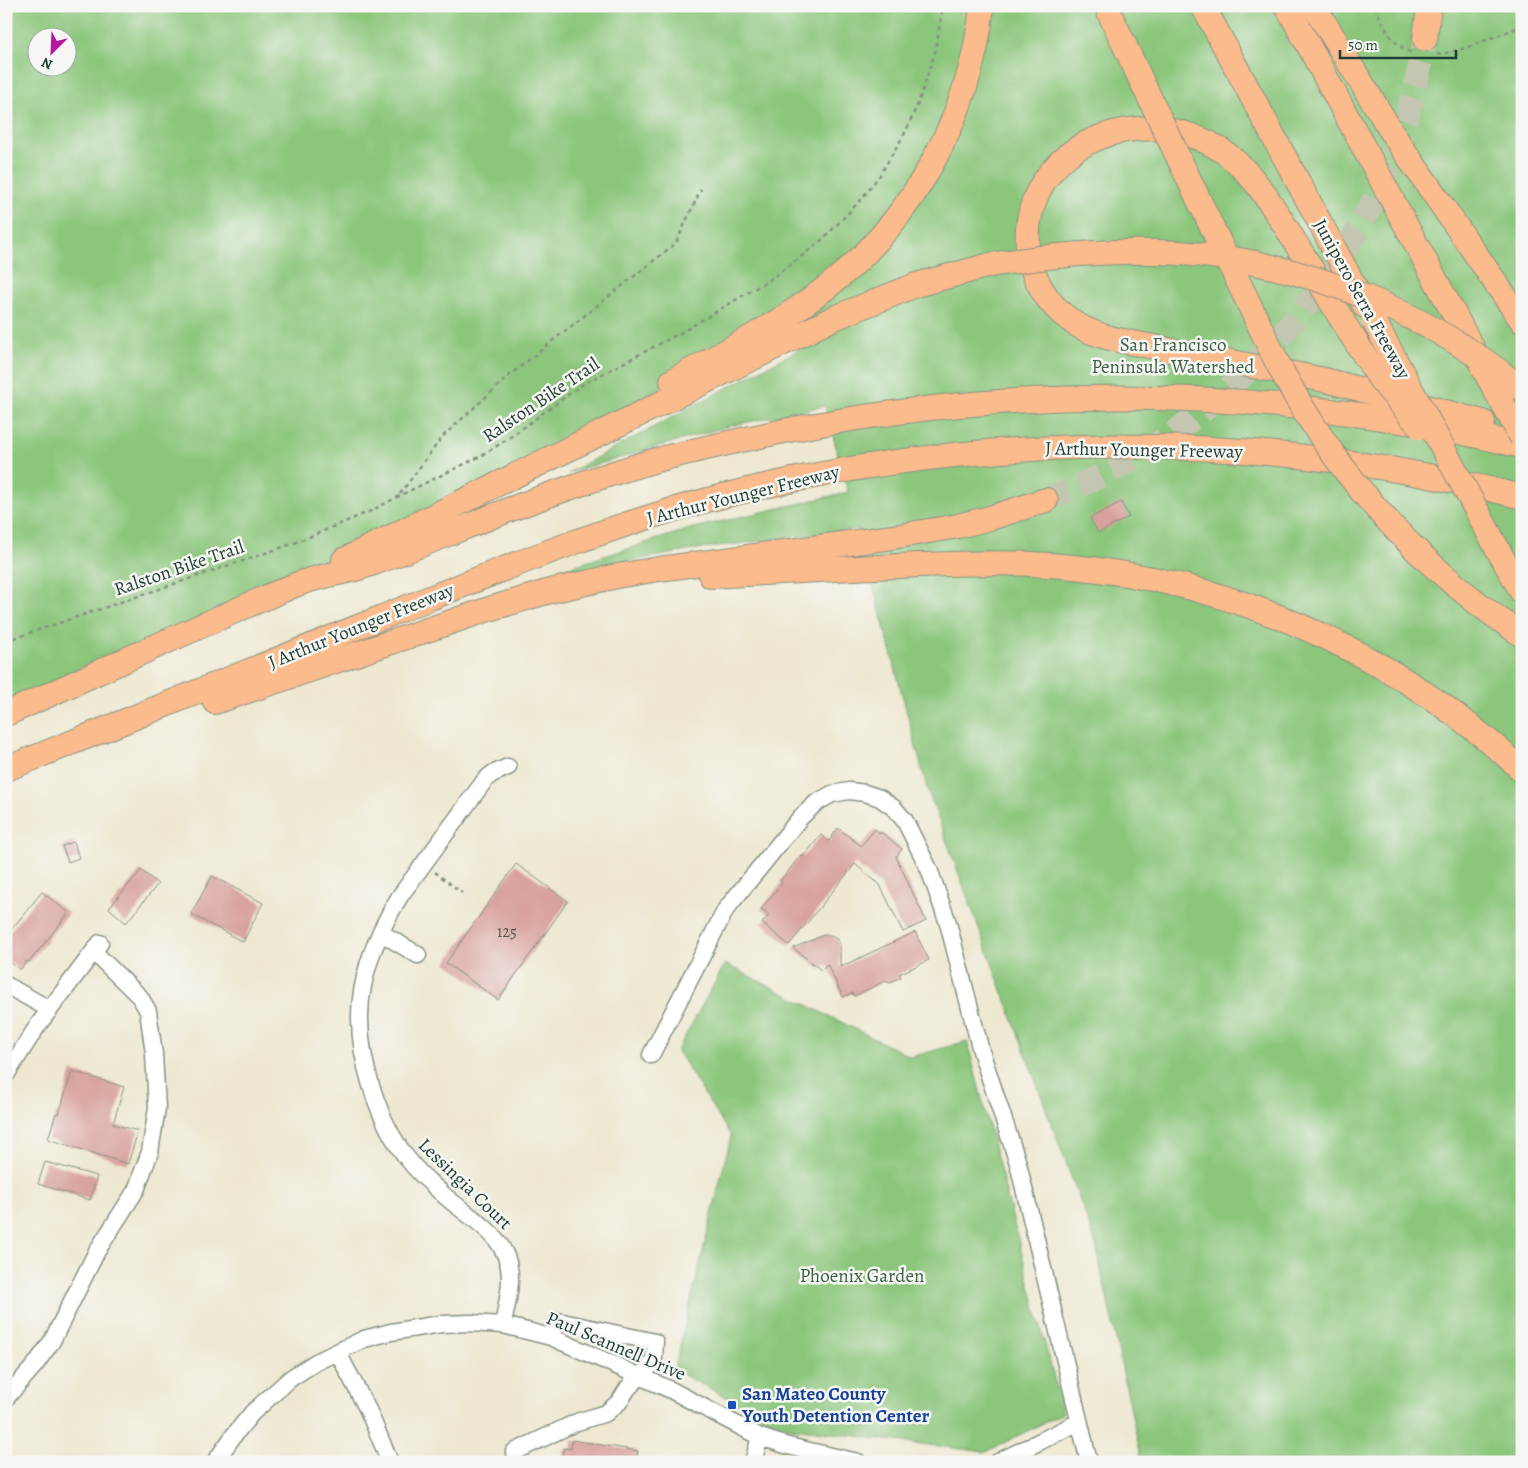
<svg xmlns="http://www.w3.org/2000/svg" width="1528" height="1468" font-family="Alegreya,serif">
	<rect width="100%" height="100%" fill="#f6f6f2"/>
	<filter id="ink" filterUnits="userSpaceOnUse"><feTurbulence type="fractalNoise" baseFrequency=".02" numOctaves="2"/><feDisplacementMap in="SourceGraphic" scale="10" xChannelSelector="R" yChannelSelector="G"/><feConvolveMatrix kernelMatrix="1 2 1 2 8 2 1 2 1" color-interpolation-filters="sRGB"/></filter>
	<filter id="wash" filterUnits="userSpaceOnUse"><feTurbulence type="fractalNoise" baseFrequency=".0096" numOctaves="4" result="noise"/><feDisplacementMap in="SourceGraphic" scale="20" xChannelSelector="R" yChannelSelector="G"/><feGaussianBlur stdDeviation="1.12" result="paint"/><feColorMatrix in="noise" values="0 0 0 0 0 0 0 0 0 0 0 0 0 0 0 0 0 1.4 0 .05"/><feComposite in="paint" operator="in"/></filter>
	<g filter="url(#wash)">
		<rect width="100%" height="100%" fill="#eee8d0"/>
		<path fill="#8bc67b" stroke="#558258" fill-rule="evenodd" d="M6,6H1522V1462H1142L1095,1241L927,788L858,529L704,548L539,577L693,528L848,492L825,406L729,426L568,473L809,344L799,307L606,419L401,532L6,714ZM38,38H68V68H38Z
			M725,964L911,1057L967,1041L1063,1413L986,1452L784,1427L674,1370L731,1136L677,1051Z"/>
		<g id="blocks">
			<path fill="#d8a19c" d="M1121,502L1129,517L1098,533L1090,518Z
				M838,828L861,846L875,829L880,834L881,832L902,849L896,857L926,921L903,932L880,885L855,864L789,945L762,923L769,915L761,909L782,883L780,881L801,855L803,857L821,835L829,841Z
				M74,842L79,858L68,862L62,846Z
				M516,864L568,901L498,1000L446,963Z
				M141,870L158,884L126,923L109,908Z
				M212,876L263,903L243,942L191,914Z
				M42,892L69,913L29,962L27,961L20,970L6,959V936Z
				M915,932L929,960L899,974L901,977L888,983L887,980L854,996L853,993L843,997L827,964L821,970L793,948L824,935H830L838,940L840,946V967Z
				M72,1071L124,1087L113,1124L138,1131L128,1164L48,1139L56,1113L59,1114Z
				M45,1162L97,1176L90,1200L38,1184Z
				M572,1440L638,1451L636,1462H561L564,1448L571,1449Z"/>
		</g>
	</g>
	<g filter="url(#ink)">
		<use href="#blocks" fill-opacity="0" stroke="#869282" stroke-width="1"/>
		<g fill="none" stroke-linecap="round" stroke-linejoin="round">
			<path stroke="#c5c6b1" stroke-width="24" stroke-dasharray="24 12" stroke-linecap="butt" d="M1046,500C1081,485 1116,470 1148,450C1250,386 1346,274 1391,162C1407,122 1418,81 1425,39"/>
			<defs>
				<path id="minor" d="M381,933L418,955
					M6,985L49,1009
					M651,1055L726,909L800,818L816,803L832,794L849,791L865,793L880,798L894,808L905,821L929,869L948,923L981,1051L1018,1163L1089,1462
					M6,1075L38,1025L100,943
					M503,1325C507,1301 516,1275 504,1252C494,1231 473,1219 456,1205C444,1196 433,1185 422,1175C378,1132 351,1047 363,986C369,954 383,924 400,896L485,780L492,774L508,767
					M338,1353L368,1410L388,1457V1462
					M6,1398L35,1365L52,1341L97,1251L136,1190L150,1152L157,1108L154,1054L148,1011L140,997L94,952
					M514,1452L577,1422L606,1413L619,1402L628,1388L650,1366L654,1358L655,1342L558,1321L551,1337
					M215,1462L234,1435L252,1413L291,1378L316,1362L364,1339L391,1332L441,1324L470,1323L503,1325L551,1337L671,1390L760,1437L788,1446L858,1462
					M753,1462L760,1437
					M998,1462L1079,1422"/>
				<path id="highway" d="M1106,6L1141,80
					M1203,6L1365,306
					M1287,6L1480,362
					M1314,6L1398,142L1522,321
					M1425,39L1429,6
					M1350,333C1329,298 1308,263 1287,229C1270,202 1253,174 1228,155C1176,115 1092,120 1050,173C1014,218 1022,286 1070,320C1084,331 1101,336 1118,340L1325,380L1483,422
					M672,381C724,352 780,324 827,287C913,221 971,114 982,6
					M1503,559L1522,592
					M344,560L834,318L916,285L990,265
					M711,576C780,572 849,568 919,565C957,564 994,562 1032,564C1214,572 1388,646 1522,770
					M215,702L486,610L550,591L617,576L659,569L893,537L958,526L990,518L1046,500
					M6,714C102,671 198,626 295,585C319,575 347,573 371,564C418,547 464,527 511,509C558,491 605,475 653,461C697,449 741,440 784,431C1030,382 1278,387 1522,446
					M6,769C131,719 256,668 380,618C491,574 600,528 715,498C979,430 1258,429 1522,497"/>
			</defs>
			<use href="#minor" stroke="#869282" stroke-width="19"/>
			<use href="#highway" stroke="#869282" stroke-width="26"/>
			<path stroke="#869282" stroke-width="2.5" stroke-dasharray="4 4" stroke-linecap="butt" d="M1375,6C1383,25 1391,44 1412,53
				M1437,55L1466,48L1522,26
				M400,494L442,437L511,374L676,243L701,189
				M6,641L292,544L371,511L407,492L481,456L509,438L583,384L682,332L769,280L797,260L823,239L859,202L880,175L906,131L919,101L935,52L943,6
				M435,872L462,893"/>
			<use href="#minor" stroke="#fff" stroke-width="16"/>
			<use href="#highway" stroke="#fbbb8d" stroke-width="24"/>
			<defs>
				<path id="highway-bridge" d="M1141,80L1276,360C1333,472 1417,565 1522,635
					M990,265C1063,253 1137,247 1212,256C1323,270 1435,318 1522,389
					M1374,321L1503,559
					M1350,333L1380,379L1420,427
					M1483,368L1522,438"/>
			</defs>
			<use href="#highway-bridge" stroke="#869282" stroke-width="26" stroke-linecap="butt"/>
			<use href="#highway-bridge" stroke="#fbbb8d" stroke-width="24"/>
		</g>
	</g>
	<rect fill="#1a4fb4" stroke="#f6f6f2" stroke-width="2" x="727" y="1400" width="10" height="10" rx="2.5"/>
	<g text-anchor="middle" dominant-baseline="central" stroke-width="5" stroke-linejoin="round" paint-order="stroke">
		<g font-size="16" fill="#4d564e">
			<text x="507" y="932">125</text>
		</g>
		<g font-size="19" fill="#1f3d34" stroke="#f6f6f2">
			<text transform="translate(1362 299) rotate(61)">Junipero Serra Freeway</text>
			<text transform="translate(541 400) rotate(-34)">Ralston Bike Trail</text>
			<text transform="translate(1144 450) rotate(1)">J Arthur Younger Freeway</text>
			<text transform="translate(743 495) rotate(-14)">J Arthur Younger Freeway</text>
			<text transform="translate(179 568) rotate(-19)">Ralston Bike Trail</text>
			<text transform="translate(361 626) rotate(-22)">J Arthur Younger Freeway</text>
			<text transform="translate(465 1184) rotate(44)">Lessingia Court</text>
			<text transform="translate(616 1346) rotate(23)">Paul Scannell Drive</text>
		</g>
		<g font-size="19" fill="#3a5f46" stroke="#f6f6f2">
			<text x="1173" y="345">San Francisco<tspan x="1173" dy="22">Peninsula Watershed</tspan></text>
			<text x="862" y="1276">Phoenix Garden</text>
		</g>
		<g font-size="19" font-weight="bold" fill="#164399" stroke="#f6f6f2" text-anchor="start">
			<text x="742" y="1394">San Mateo County<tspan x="742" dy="22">Youth Detention Center</tspan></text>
		</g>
	</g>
	<rect width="1528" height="1468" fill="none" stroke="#f6f6f2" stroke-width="25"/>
	<g transform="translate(52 52) rotate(204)"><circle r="24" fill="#f6f6f2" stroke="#a0aca6"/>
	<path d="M0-4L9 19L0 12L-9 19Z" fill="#b5179e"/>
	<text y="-8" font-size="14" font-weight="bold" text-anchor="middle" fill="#1f3d34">N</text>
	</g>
	<path d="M1340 50v8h116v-8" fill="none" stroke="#1f3d34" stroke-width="2.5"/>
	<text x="1348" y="50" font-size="15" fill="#1f3d34" stroke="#f6f6f2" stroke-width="4" paint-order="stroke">50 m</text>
</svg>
